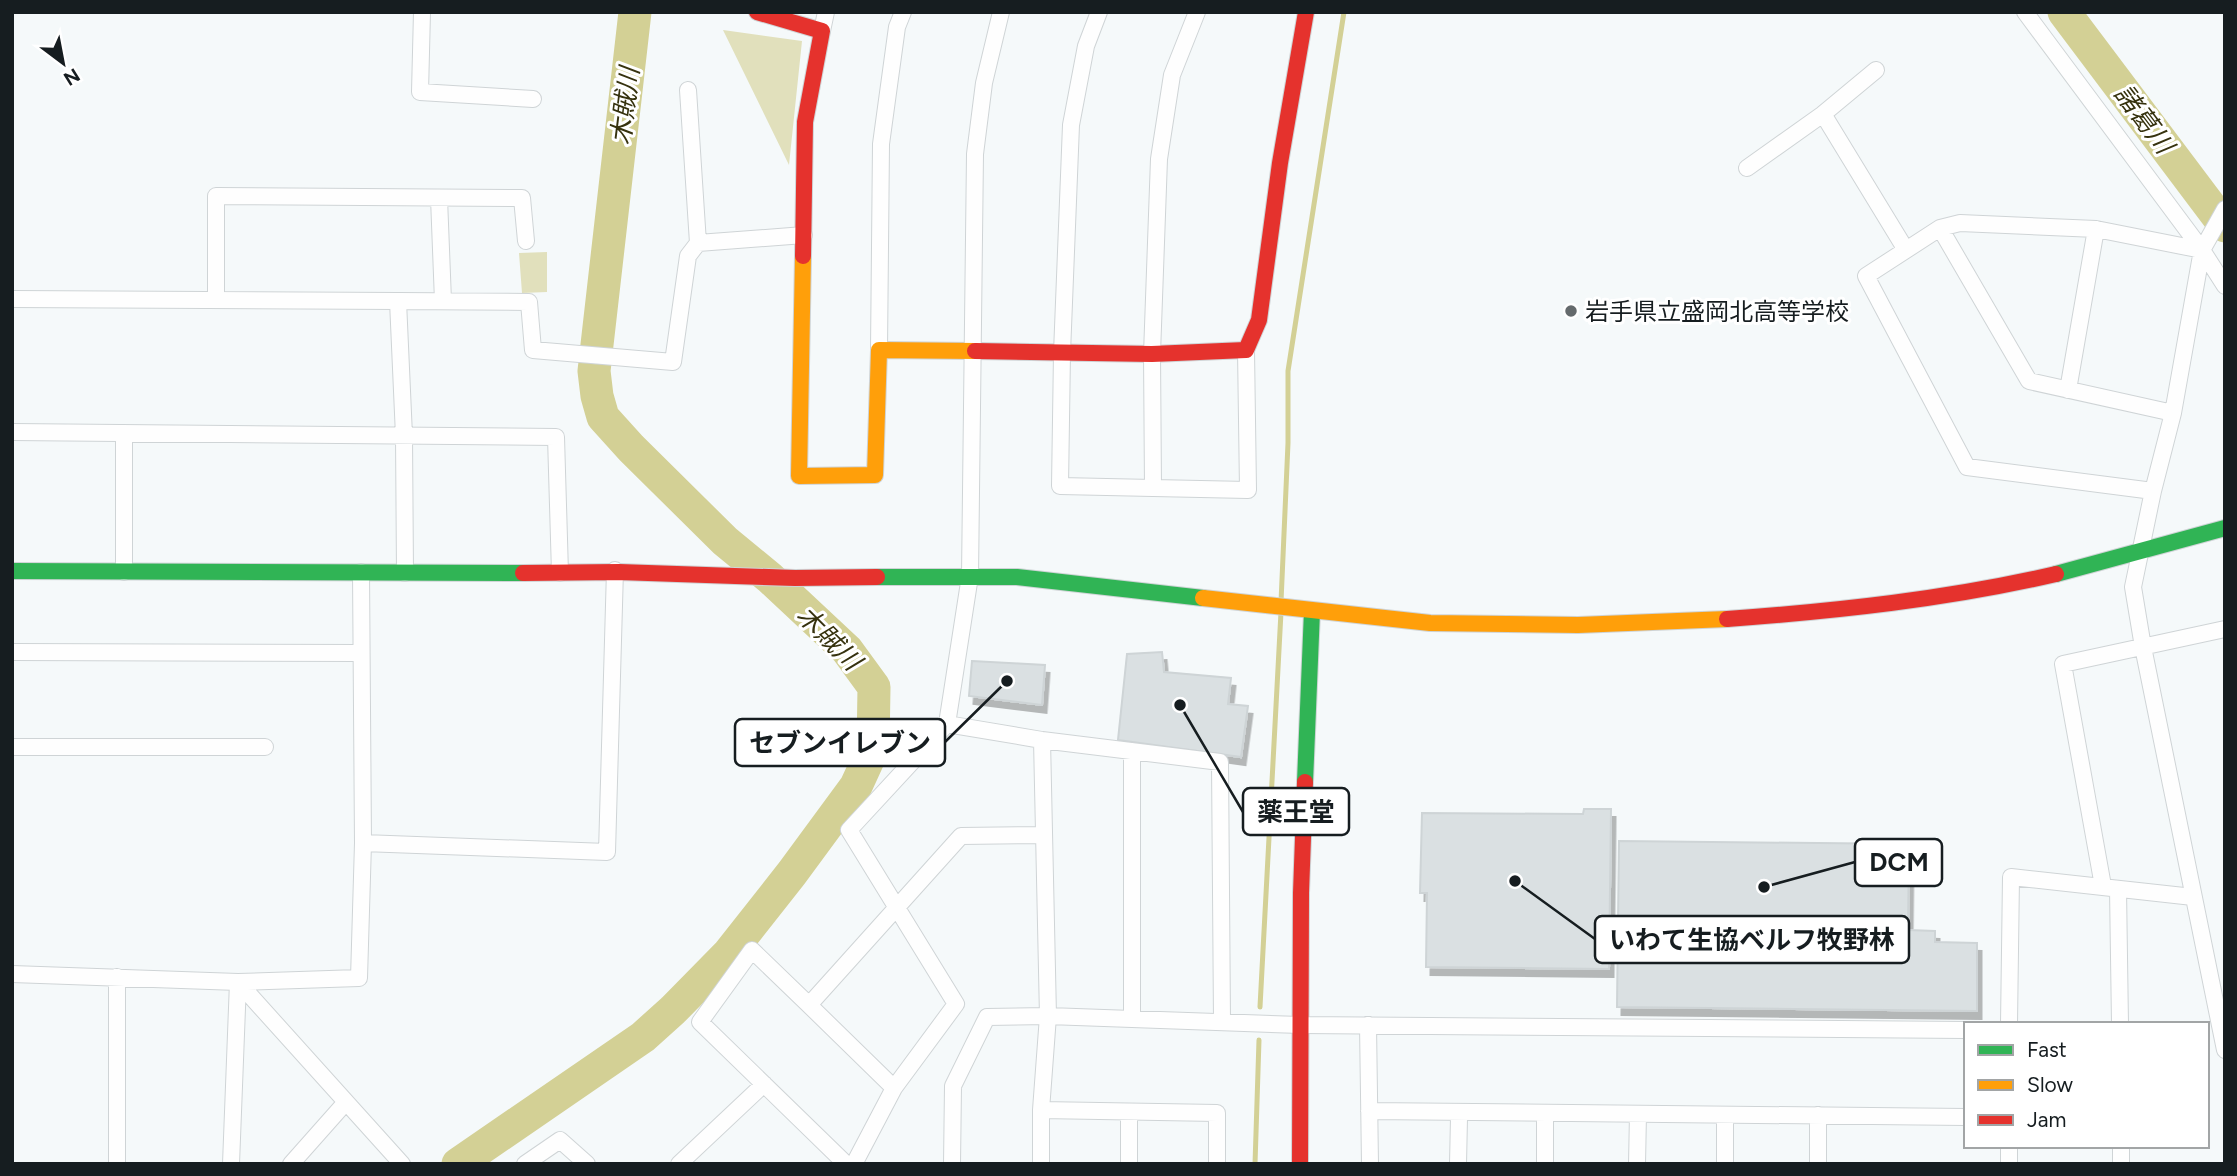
<svg xmlns="http://www.w3.org/2000/svg" width="2237" height="1176" font-family="Figtree,'Noto Sans JP',sans-serif">
	<defs>
		<filter id="shadow"><feDropShadow dx="4.5" dy="8" stdDeviation="0" flood-color="#0004"/></filter>
	</defs>
	<rect width="100%" height="100%" fill="#f5f9fa"/>
	<path fill="#e1e0bc" d="M723,30L802,41L789,165Z
		M547,252V292L522,293L519,253Z"/>
	<g fill="none" stroke-linecap="round" stroke-linejoin="round">
		<path stroke="#d3d095" stroke-width="5" d="M1281,602L1288,443V371L1344,12
			M1260,1007L1281,612
			M1255,1164L1259,1040"/>
		<path stroke="#d3d095" stroke-width="33" d="M2064,12L2225,226
			M458,1164L643,1037L673,1010L729,953L792,873L856,786L873,749L874,687L847,650L770,578L725,541L631,448L603,417L597,396L594,371L635,12"/>
	</g>
	<path fill="#dae0e2" stroke="#ced4d6" stroke-width="2" filter="url(#shadow)" d="M1162,652L1164,672L1231,678L1228,704L1248,706L1241,757L1118,740L1127,654Z
		M972,661L1045,665L1042,705L969,696Z
		M1584,809H1611L1609,969L1426,967L1427,893H1420L1422,813L1583,814Z
		M1619,841L1909,844L1908,930L1935,931V942L1977,943V1011L1617,1007Z"/>
	<g fill="none" stroke-linecap="round" stroke-linejoin="round">
		<defs>
			<path id="street" d="M422,12L420,92L533,99
				M1099,12L1086,46L1071,125L1062,353L1060,486L1153,488
				M1197,12L1172,75L1159,159L1152,354L1153,488L1248,490L1246,350
				M2025,12L2202,250L2225,286
				M822,31L826,12
				M688,90L698,243L804,235
				M1823,114L1876,70
				M1747,168L1823,114L1906,250
				M439,198L443,301
				M2225,209L2202,250L2173,413L2153,491L2133,587L2143,647L2225,1050
				M1940,228L2029,381L2173,413
				M12,299L398,301
				M216,300V196L522,198L526,241
				M879,350L881,144L897,27L903,12
				M2068,390L2096,229
				M12,432L556,437L560,573
				M2153,491L1967,467L1866,276L1940,228L1960,223L2096,229L2202,250
				M124,572V433
				M405,573L404,436L398,301L529,302L533,350L673,362L688,256L698,243
				M12,652L361,653
				M947,724L1042,740L1220,762L1222,1022
				M12,747H265
				M363,843L607,852L615,570
				M2103,886L2063,664L2225,629
				M2118,889L2120,1024
				M12,974L238,982L359,978L363,843L361,572
				M117,977V1164
				M238,982L402,1164
				M809,1005L752,950L700,1022L846,1164
				M1132,1019V751
				M2009,1024L2011,877L2193,897
				M1368,1025L1370,1164
				M894,1088L809,1005L961,836L1044,835
				M1041,1110L1048,1016L1042,740
				M1369,1111L1966,1117
				M1545,1113V1164
				M1725,1115V1164
				M1818,1115V1164
				M2009,1146V1164
				M2121,1146V1164
				M231,1164L238,982
				M291,1164L346,1102
				M525,1164L560,1140L587,1164
				M679,1164L764,1084
				M854,1164L894,1088L956,1004L849,830L947,724L970,576L975,154L984,83L1001,12
				M952,1164L953,1086L987,1017L1048,1016L1300,1025L1966,1030
				M1041,1164V1110L1217,1113V1164
				M1129,1164V1112
				M1458,1164L1459,1118
				M1637,1164L1638,1114"/>
			<path id="fast" d="M12,571L523,573
				M2056,574L2225,528
				M877,577H1017L1203,598
				M1305,782L1312,611"/>
			<path id="slow" d="M803,256L799,476L875,475L879,350L975,351
				M1203,598L1430,623L1578,625L1727,619"/>
			<path id="jam" d="M757,12L822,31L805,122L803,256
				M975,351L1152,354L1246,350L1259,320L1280,163L1306,12
				M523,573L619,572L795,578L877,577
				M1727,619C1837,611 1948,599 2056,574
				M1300,1164L1301,893L1305,782"/>
		</defs>
		<use href="#street" stroke="#cfd4d6" stroke-width="18"/>
		<use href="#fast" stroke="#cfd4d6" stroke-width="18"/>
		<use href="#slow" stroke="#cfd4d6" stroke-width="18"/>
		<use href="#jam" stroke="#cfd4d6" stroke-width="18"/>
		<use href="#street" stroke="#fefefe" stroke-width="16"/>
		<use href="#fast" stroke="#30b455" stroke-width="16"/>
		<use href="#slow" stroke="#ff9f0a" stroke-width="16"/>
		<use href="#jam" stroke="#e5322d" stroke-width="16"/>
	</g>
	<circle fill="#646a6c" stroke="#fff" stroke-width="2.5" cx="1571" cy="311" r="7"/>
	<g text-anchor="middle" dominant-baseline="central" stroke-width="6" stroke-linejoin="round" paint-order="stroke">
		<g font-size="24" fill="#161d20" stroke="#fff" text-anchor="start">
			<text x="1585" y="311">岩手県立盛岡北高等学校</text>
		</g>
		<g font-size="26" font-style="italic" fill="#36320e" stroke="#fff">
			<text transform="translate(625 106) rotate(-83)">木賊川</text>
			<text transform="translate(2144 119) rotate(53)">諸葛川</text>
			<text transform="translate(829 638) rotate(45)">木賊川</text>
		</g>
	</g>
	<path fill="none" stroke="#161d20" stroke-width="2.5" d="M1007 681L945 742M1180 705L1243 812M1764 887L1855 862M1515 881L1595 939"/>
	<g fill="#161d20" stroke="#fff" stroke-width="2.5">
		<circle cx="1007" cy="681" r="7"/>
		<circle cx="1180" cy="705" r="7"/>
		<circle cx="1764" cy="887" r="7"/>
		<circle cx="1515" cy="881" r="7"/>
	</g>
	<g fill="#fff" stroke="#161d20" stroke-width="2.5">
		<rect x="735" y="719" width="210" height="47" rx="7"/>
		<rect x="1243" y="788" width="106" height="47" rx="7"/>
		<rect x="1855" y="839" width="87" height="47" rx="7"/>
		<rect x="1595" y="916" width="314" height="47" rx="7"/>
	</g>
	<g font-size="26" text-anchor="middle" font-weight="bold" fill="#161d20">
		<text x="840" y="752">セブンイレブン</text>
		<text x="1296" y="821">薬王堂</text>
		<text x="1899" y="871">DCM</text>
		<text x="1752" y="949">いわて生協ベルフ牧野林</text>
	</g>
	<rect width="2237" height="1176" fill="none" stroke="#161d20" stroke-width="28"/>
	<rect x="1964" y="1022" width="245" height="126" fill="#ffffff" stroke="#a2a5a6" stroke-width="2"/>
	<rect x="1978" y="1045" width="35" height="10" fill="#30b455" stroke="#a2a5a6" stroke-width="2"/>
	<text x="2027" y="1057" font-size="21" fill="#161d20">Fast</text>
	<rect x="1978" y="1080" width="35" height="10" fill="#ff9f0a" stroke="#a2a5a6" stroke-width="2"/>
	<text x="2027" y="1092" font-size="21" fill="#161d20">Slow</text>
	<rect x="1978" y="1115" width="35" height="10" fill="#e5322d" stroke="#a2a5a6" stroke-width="2"/>
	<text x="2027" y="1127" font-size="21" fill="#161d20">Jam</text>
	<g transform="translate(63 63) rotate(148)" stroke="#ffffff" stroke-width="5" paint-order="stroke">
	<path d="M0-5L12 26L0 18L-12 26Z" fill="#161d20"/>
	<text y="-10" font-size="19" font-weight="bold" text-anchor="middle" fill="#161d20">N</text>
	</g>
</svg>
